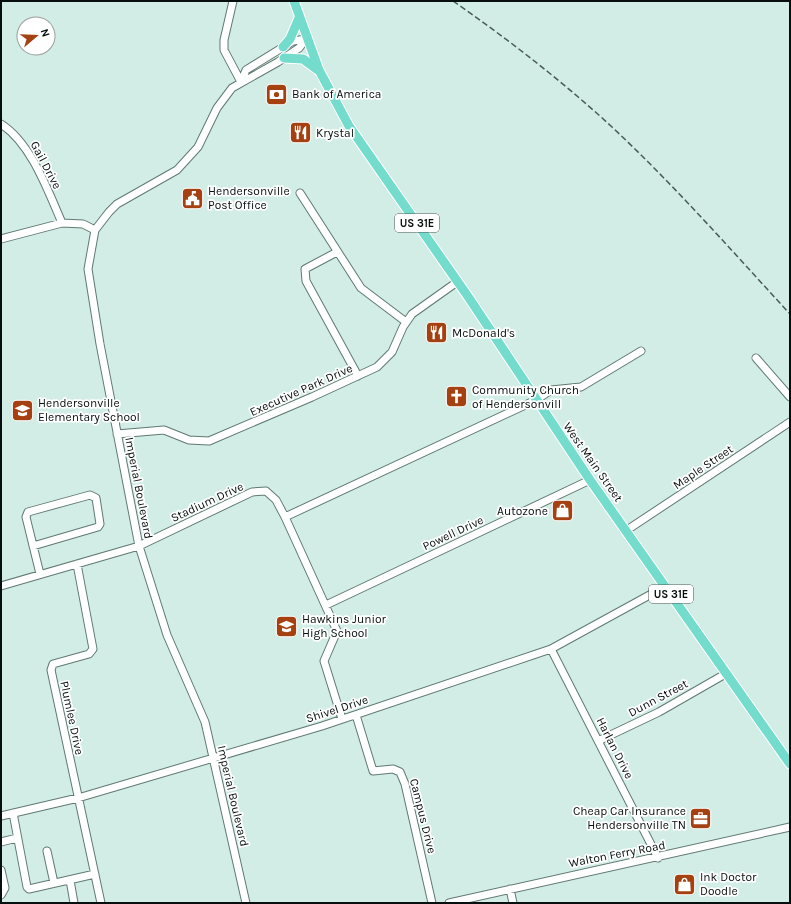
<svg xmlns="http://www.w3.org/2000/svg" width="791" height="904" font-family="Karla,sans-serif">
	<rect width="100%" height="100%" fill="#d1ede5"/>
	<g fill="none" stroke-linecap="round" stroke-linejoin="round">
		<defs>
			<path id="minor" d="M233,1L224,40V50L241,82
				M241,82L246,70L293,41L306,39
				M1,124C31,143 48,191 62,223
				M300,193L361,288L406,322
				M1,239L62,223L83,224L95,230
				M337,252L305,269L306,281L358,376
				M756,358L790,397
				M117,434L164,430L189,440L209,441L312,397L377,367L392,352L403,327L412,314L457,282
				M285,517L536,400L551,390L581,387L641,351
				M627,530L790,422
				M33,546L98,527L100,524L96,498L90,495L28,512L26,517L40,574
				M77,564L93,649L89,654L53,664L51,670L101,903
				M1,586L139,546L252,492L266,491L276,500L285,517L337,631L324,661L342,719
				M326,605L590,480
				M551,649L658,858
				M356,715L373,771L393,769L400,772L405,784L432,903
				M598,741L659,712L727,673
				M13,813L27,887L29,889L95,874
				M1,816L78,798L322,726L551,649L666,586
				M1,842L17,838
				M47,851L54,883
				M1,870L5,888L1,895
				M70,880L74,903
				M510,889L513,903
				M246,903L205,722L167,635L139,546L100,344L88,269L95,230L109,212L117,204L177,170L198,147L217,108L232,88L278,62L299,48L306,39
				M449,903L790,827"/>
			<path id="major" d="M294,1L319,70L349,126L469,298L590,480L790,764
				M283,47L290,39L299,18
				M284,58L303,59L318,70"/>
		</defs>
		<use href="#minor" stroke="#607973" stroke-width="9"/>
		<use href="#major" stroke="#fff" stroke-width="11"/>
		<use href="#minor" stroke="#fff" stroke-width="7"/>
		<use href="#major" stroke="#74dccc" stroke-width="9"/>
		<path stroke="#4b5b57" stroke-width="1.5" stroke-dasharray="6 3" stroke-linecap="butt" d="M453,1C509,40 562,81 612,127C675,186 732,251 790,314"/>
	</g>
	<defs>
		<symbol id="bank-square" viewBox="-11 -11 22 22"><rect x="-9" y="-9" width="18" height="18" rx="4" fill="#a54011" stroke="#fff"/><path d="M-6-4H6V4H-6ZM0-2.3a2.3 2.3 0 1 0 0 4.6a2.3 2.3 0 1 0 0-4.6Z" fill="#fff"/></symbol>
		<symbol id="restaurant-square" viewBox="-11 -11 22 22"><rect x="-9" y="-9" width="18" height="18" rx="4" fill="#a54011" stroke="#fff"/><path d="M-5-6h1v4h1v-4h1v4h1v-4h1v5L-1.5 .5V6h-2V.5L-5-1ZM5-6V6H3V1.5H1.5Q1.5-4 5-6Z" fill="#fff"/></symbol>
		<symbol id="civic-square" viewBox="-11 -11 22 22"><rect x="-9" y="-9" width="18" height="18" rx="4" fill="#a54011" stroke="#fff"/><path d="M-.6-6.5H3V-4.5H.6V-3L4-1V1h2V6H-6V1h2V-1L-.6-3ZM-1.2 2.5V6h2.4V2.5Z" fill="#fff"/></symbol>
		<symbol id="church-square" viewBox="-11 -11 22 22"><rect x="-9" y="-9" width="18" height="18" rx="4" fill="#a54011" stroke="#fff"/><path d="M-1.2-6h2.4v3.5h3.3v2.4h-3.3V6h-2.4V-.1h-3.3v-2.4h3.3Z" fill="#fff"/></symbol>
		<symbol id="school-square" viewBox="-11 -11 22 22"><rect x="-9" y="-9" width="18" height="18" rx="4" fill="#a54011" stroke="#fff"/><path d="M0-5L7-2L0 1L-7-2ZM-4 1L0 2.5L4 1V4Q0 6-4 4Z" fill="#fff"/></symbol>
		<symbol id="shop-square" viewBox="-11 -11 22 22"><rect x="-9" y="-9" width="18" height="18" rx="4" fill="#a54011" stroke="#fff"/><path d="M-5-2.5h2.3a2.7 3.5 0 0 1 5.4 0H5L5.5 6h-11ZM-1.5-2.5h3a1.5 2.3 0 0 0-3 0Z" fill="#fff"/></symbol>
		<symbol id="office-square" viewBox="-11 -11 22 22"><rect x="-9" y="-9" width="18" height="18" rx="4" fill="#a54011" stroke="#fff"/><path d="M-6-3h4V-5.5h4V-3h4V5H-6ZM-1-4.5V-3h2v-1.5ZM-6 0V1H6V0Z" fill="#fff"/></symbol>
	</defs>
	<g fill-rule="evenodd">
		<use href="#bank-square" x="264" y="82" width="25" height="25"/>
		<use href="#restaurant-square" x="288" y="120" width="25" height="25"/>
		<use href="#civic-square" x="180" y="186" width="25" height="25"/>
		<use href="#restaurant-square" x="424" y="320" width="25" height="25"/>
		<use href="#church-square" x="444" y="384" width="25" height="25"/>
		<use href="#school-square" x="10" y="398" width="25" height="25"/>
		<use href="#shop-square" x="550" y="498" width="25" height="25"/>
		<use href="#school-square" x="274" y="614" width="25" height="25"/>
		<use href="#office-square" x="688" y="806" width="25" height="25"/>
		<use href="#shop-square" x="672" y="872" width="25" height="25"/>
	</g>
	<g text-anchor="middle" dominant-baseline="central" stroke-width="3.5" stroke-linejoin="round" paint-order="stroke">
		<g fill="#fff" stroke="#515756" stroke-width="1">
			<rect x="395" y="214" width="44" height="18" rx="3"/>
			<rect x="649" y="585" width="44" height="18" rx="3"/>
		</g>
		<g font-size="11" font-weight="bold" fill="#060f0d">
			<text x="417" y="223">US 31E</text>
			<text x="671" y="594">US 31E</text>
		</g>
		<g font-size="12" fill="#060f0d" stroke="#fff" text-anchor="start">
			<text x="292" y="94">Bank of America</text>
			<text x="316" y="133">Krystal</text>
			<text x="208" y="191">Hendersonville<tspan x="208" dy="14">Post Office</tspan></text>
			<text x="452" y="333">McDonald's</text>
			<text x="472" y="390">Community Church<tspan x="472" dy="14">of Hendersonvill</tspan></text>
			<text x="38" y="403">Hendersonville<tspan x="38" dy="14">Elementary School</tspan></text>
			<text x="548" y="511" text-anchor="end">Autozone</text>
			<text x="302" y="619">Hawkins Junior<tspan x="302" dy="14">High School</tspan></text>
			<text x="686" y="811" text-anchor="end">Cheap Car Insurance<tspan x="686" dy="14">Hendersonville TN</tspan></text>
			<text x="700" y="877">Ink Doctor<tspan x="700" dy="14">Doodle</tspan></text>
		</g>
		<g font-size="12" fill="#060f0d" stroke="#fff">
			<text transform="translate(46 165) rotate(62)">Gail Drive</text>
			<text transform="translate(301 390) rotate(-24)">Executive Park Drive</text>
			<text transform="translate(593 462) rotate(55)">West Main Street</text>
			<text transform="translate(703 467) rotate(-34)">Maple Street</text>
			<text transform="translate(139 488) rotate(79)">Imperial Boulevard</text>
			<text transform="translate(207 502) rotate(-25)">Stadium Drive</text>
			<text transform="translate(453 533) rotate(-25)">Powell Drive</text>
			<text transform="translate(658 698) rotate(-28)">Dunn Street</text>
			<text transform="translate(337 709) rotate(-18)">Shivel Drive</text>
			<text transform="translate(72 718) rotate(78)">Plumlee Drive</text>
			<text transform="translate(615 748) rotate(63)">Harlan Drive</text>
			<text transform="translate(233 796) rotate(77)">Imperial Boulevard</text>
			<text transform="translate(423 816) rotate(76)">Campus Drive</text>
			<text transform="translate(617 854) rotate(-11)">Walton Ferry Road</text>
		</g>
	</g>
	<rect width="791" height="904" fill="none" stroke="#060f0d" stroke-width="4"/>
	<g transform="translate(36 36) rotate(71)"><circle r="19" fill="#ffffff" stroke="#9b9f9e"/>
	<path d="M0-3L7 15L0 10L-7 15Z" fill="#a54011"/>
	<text y="-6" font-size="11" font-weight="bold" text-anchor="middle" fill="#060f0d">N</text>
	</g>
</svg>
